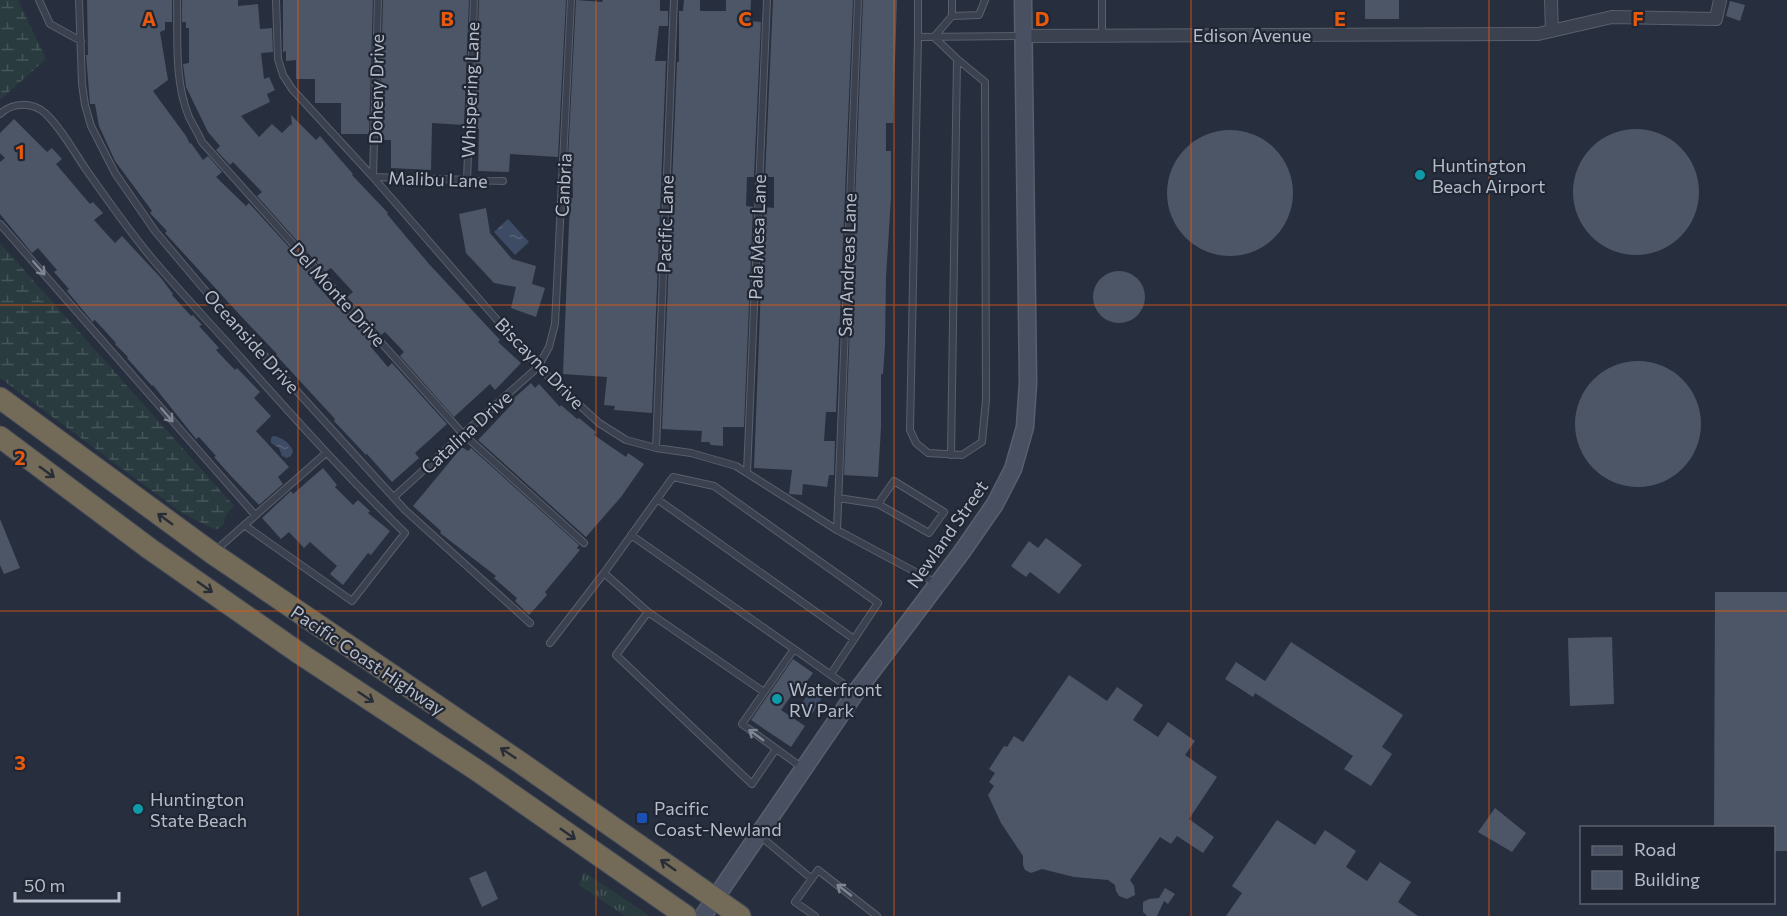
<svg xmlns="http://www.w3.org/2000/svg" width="1787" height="916" font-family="Commissioner,sans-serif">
	<defs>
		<pattern id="grass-tufts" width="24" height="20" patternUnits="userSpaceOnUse" patternTransform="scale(1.5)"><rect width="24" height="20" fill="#293b3f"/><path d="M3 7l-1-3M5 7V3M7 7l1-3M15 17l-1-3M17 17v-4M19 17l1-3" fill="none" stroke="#465559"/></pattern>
		<pattern id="wetland-marsh" width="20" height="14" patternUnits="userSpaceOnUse" patternTransform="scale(1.5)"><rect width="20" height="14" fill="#293b3f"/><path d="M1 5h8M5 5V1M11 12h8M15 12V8" fill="none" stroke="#465559"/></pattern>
		<pattern id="water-ripples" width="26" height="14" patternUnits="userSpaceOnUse" patternTransform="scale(1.5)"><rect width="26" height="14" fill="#3e4b65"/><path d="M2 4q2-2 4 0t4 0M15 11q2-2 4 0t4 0" fill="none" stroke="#58637a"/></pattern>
	</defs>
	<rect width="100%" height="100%" fill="#272f3e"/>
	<path fill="url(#grass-tufts)" d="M584,872L647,914L649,916H625L579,885Z"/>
	<path fill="url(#wetland-marsh)" d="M0,0H18L46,59L0,100Z
		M0,243L234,506C228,513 224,514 224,524L218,529H214L182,513L0,378Z"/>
	<path fill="url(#water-ripples)" d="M508,219L529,242L515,255L494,232Z
		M273,436C282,437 290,443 293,451L291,456L287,458L282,456L279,448L271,443V438Z
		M815,684L826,691L812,714L800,706Z"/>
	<path fill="#4d5666" d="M87,0H172V22H165V30L160,32L168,80L153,91L186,136L190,144L191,143L203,160L208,156L222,172L216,177L246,206L249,203L318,279L314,282L337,307L340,304L374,342L370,346L388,367L392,363L447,424L415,453L419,458L392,482L367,454L366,455L334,421L335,419L276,355L277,354L239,314L165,233L167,231L150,213L152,211L115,161L99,126L95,104H90L86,55H88Z
		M182,0H238V6L258,4L260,29L272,28L273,52L261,53L264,79L269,77L275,90L267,94L270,102L241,116L259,137L272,124L282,133L291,124L292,126L291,115L316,140L320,136L353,174L352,175L388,213L387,214L429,264L500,340L498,342L521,363L495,390L490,384L454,417L400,356L404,352L385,332L381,335L347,297L353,292L331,268L325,272L257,196L262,192L233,162L230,165L216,150L220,146L208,132L186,87L183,64L189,63V28H186V22H182Z
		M283,0H373L369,134H341V103H315V79H296V60L286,61V51L283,52Z
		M383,0H469L464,125L432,123L431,170L391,168V140H379Z
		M479,0H566L558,157L510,154L509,172L478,171L479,129H478V126H474Z
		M576,0L602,2L603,0H660V11H668V26H659L655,61H666L652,413L614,410L615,406L604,405L607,377L563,374L569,223L571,198H573L572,158H568Z
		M684,0H700V11H726V0H751L750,21L761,22L754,177H747L746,206L753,207L744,427H723V446L711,445L709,442H701L702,431L662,429L677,62H679V11H683Z
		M773,0H853L836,412H826L824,441H835L834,475H829L827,487L803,484L802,495L789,494L792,470L754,468L764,207L774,208V177H765Z
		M863,0H897L893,123H886V151H891V198L886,277L885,345L883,374H881V428L878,477L844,475Z
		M1365,0H1399V19H1365Z
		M1730,1L1745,5L1740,21L1726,16Z
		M14,119L47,152L52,148L62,159L56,164L90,204L93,202L103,213L94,220L115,243L122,236L134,249L161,278L173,294L172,295L191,316L193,315L202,325L199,326L219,348L216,350L235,370L237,368L260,392L254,398L271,416L256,431L289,467L278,477L283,484L259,505L230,475L214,457L216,456L199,437L196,439L153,385L152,386L127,358L128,357L115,344L116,343L95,320L92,322L91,320L67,291L69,289L54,272L57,270L38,248L32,253L0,214V162L5,158L0,153V133Z
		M1573 192a63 63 0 1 1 126 0a63 63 0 1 1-126 0Z
		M1167 193a63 63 0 1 1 126 0a63 63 0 1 1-126 0Z
		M486,208L490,233L512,259L536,266L532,284L545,288L536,317L511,308L516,287L494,283L466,253L459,214Z
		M1093 297a26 26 0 1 1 52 0a26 26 0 1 1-52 0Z
		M1575 424a63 63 0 1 1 126 0a63 63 0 1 1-126 0Z
		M531,383L535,388L539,384L560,407L561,405L577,419L579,418L596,432L594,435L626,457L628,453L644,464L621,497L586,537L478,440L514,402L512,400Z
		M462,447L468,451L471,448L579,545L577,548L580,550L545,592L547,595L529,615L515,601L517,598L494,578L496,576L440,533L441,531L413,506Z
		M323,468L337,485L335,487L353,505L358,500L370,511L368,513L390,531L371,555L368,553L343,585L330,574L337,566L310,542L304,548L289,532L281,539L262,518L291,491L293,494Z
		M0,519L20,568L4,574L0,565Z
		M1046,538L1082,565L1059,594L1030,572L1026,577L1011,566L1029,541L1038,548Z
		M1715,592H1787V851H1773V828H1714Z
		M1612,637L1614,704L1570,706L1568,638Z
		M1291,642L1403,715L1382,747L1392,754L1371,786L1344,769L1353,756L1255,693L1253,697L1225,679L1236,662L1265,681Z
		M793,659L813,673L802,688L798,686L781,710L805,726L791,747L751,720Z
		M1069,675L1107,701L1117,687L1143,705L1133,720L1158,737L1168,722L1195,741L1185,755L1217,777L1189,819L1214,837L1203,853L1177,836L1171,844L1160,837L1130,880L1134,886L1135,895L1127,899L1119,896L1116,891L1115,885L1108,880L1074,877L1042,869L1031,873L1025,870L1023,865V856L1001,823L988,795L994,786L989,782L995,773L989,769L1004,746L1007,747L1014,736L1023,742Z
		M1495,808L1526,833L1512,852L1478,832Z
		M1277,820L1315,845L1325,830L1356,851L1346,867L1367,881L1380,862L1411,882L1398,902L1418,916H1226L1242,893L1232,886Z
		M486,871L498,899L482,907L469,878Z
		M1165,888L1175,894L1168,904L1164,901L1157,916H1147L1143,912V902L1149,899L1159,898Z"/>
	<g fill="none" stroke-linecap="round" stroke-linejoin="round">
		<defs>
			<path id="lane" d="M39,0L50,24L81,41
				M79,0L82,84L85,105L91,126L115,173L155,231L203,288L405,510L530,623
				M177,0C178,38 174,81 189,117C193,125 198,133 202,142L463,434L584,543
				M276,0L278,59L283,75L292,89L373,177L538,367L599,423L626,440L656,448L691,453L736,466L837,530L936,583
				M378,0L373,177L503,181
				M952,0V16
				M985,0L979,15L952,16L934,37L957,59L985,82L986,400L982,442L962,455L928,453L916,443L910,430L918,37L1023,36
				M1102,0V35
				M918,37V0
				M0,114C13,102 32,102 45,113C61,128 73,150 85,168C106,198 127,228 150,256C179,291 211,324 241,358C294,418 347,477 405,533L352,601L244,525
				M467,180L474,0
				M0,224L255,515
				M656,448L674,0
				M951,455L957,59
				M747,473L767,0
				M394,497L463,434L538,367L549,347L555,324L571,0
				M838,498L878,504L929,533L944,512L894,481L878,504
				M657,499L854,639
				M837,530L858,0
				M631,535L794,649
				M215,551L326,453
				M648,612L764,692
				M550,643L604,573
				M776,749L752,784L616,655L648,612L604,573L673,477L714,486L878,603L831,674
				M804,769L742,724L794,649L855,692
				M760,836L812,879
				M815,916L795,902L818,870L877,916"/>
			<path id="street" d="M1551,0L1552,31
				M1023,36L1538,34L1612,17L1716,19L1720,0"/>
			<path id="secondary" d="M703,916L856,692L961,553L995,504L1013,469L1025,427L1028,383L1023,0"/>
			<path id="highway" d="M0,398L212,553L521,763L740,916
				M0,437L150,549L299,653L478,771L686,916"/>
		</defs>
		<use href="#lane" stroke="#595f6c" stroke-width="8"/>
		<use href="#street" stroke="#595f6c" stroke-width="14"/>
		<use href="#secondary" stroke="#595f6c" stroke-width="19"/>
		<use href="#highway" stroke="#464c59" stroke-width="23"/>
		<use href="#lane" stroke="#3b414e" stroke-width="6"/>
		<use href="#street" stroke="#3b414e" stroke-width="12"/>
		<use href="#secondary" stroke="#495061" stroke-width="16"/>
		<use href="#highway" stroke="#736b58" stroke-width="21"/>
	</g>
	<defs><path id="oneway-shaft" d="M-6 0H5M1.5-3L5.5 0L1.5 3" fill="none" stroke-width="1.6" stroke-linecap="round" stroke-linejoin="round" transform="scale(1.5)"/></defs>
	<g stroke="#7f8592">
		<use href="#oneway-shaft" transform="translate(39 268) rotate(49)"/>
		<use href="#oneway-shaft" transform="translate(167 415) rotate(49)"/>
		<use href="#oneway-shaft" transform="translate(756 735) rotate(-144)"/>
		<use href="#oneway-shaft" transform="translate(844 890) rotate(-142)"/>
	</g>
	<g stroke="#282d37">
		<use href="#oneway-shaft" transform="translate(47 472) rotate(36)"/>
		<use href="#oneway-shaft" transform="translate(165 519) rotate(-144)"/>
		<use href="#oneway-shaft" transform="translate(205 587) rotate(35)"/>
		<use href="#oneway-shaft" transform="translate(366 697) rotate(34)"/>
		<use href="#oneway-shaft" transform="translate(508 753) rotate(-146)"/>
		<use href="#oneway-shaft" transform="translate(568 834) rotate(35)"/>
		<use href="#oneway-shaft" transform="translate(668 865) rotate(-145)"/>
	</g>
	<path fill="none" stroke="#e8590c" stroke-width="1.5" stroke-opacity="0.55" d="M298,0V916M596,0V916M894,0V916M1191,0V916M1489,0V916M0,305H1787M0,611H1787"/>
	<g fill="#0f9aa8" stroke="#202633" stroke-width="2">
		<circle cx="1420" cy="175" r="6"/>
		<circle cx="777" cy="699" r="6"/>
		<circle cx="138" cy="809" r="6"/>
	</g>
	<rect fill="#1a4fb4" stroke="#202633" stroke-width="2" x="636" y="812" width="12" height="12" rx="3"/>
	<g text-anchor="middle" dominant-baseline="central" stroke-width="4.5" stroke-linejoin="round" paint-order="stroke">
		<g font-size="18" fill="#b7bcc9" stroke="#202633">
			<text x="1252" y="35">Edison Avenue</text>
			<text transform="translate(376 89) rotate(-89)">Doheny Drive</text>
			<text transform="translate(470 90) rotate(-88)">Whispering Lane</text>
			<text transform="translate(438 179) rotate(2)">Malibu Lane</text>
			<text transform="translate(563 185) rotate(-87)">Canbria</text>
			<text transform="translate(665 224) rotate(-88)">Pacific Lane</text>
			<text transform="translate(757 237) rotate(-88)">Pala Mesa Lane</text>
			<text transform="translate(847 265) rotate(-88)">San Andreas Lane</text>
			<text transform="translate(338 294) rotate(48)">Del Monte Drive</text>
			<text transform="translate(252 341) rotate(48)">Oceanside Drive</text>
			<text transform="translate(540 363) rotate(46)">Biscayne Drive</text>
			<text transform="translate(466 432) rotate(-42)">Catalina Drive</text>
			<text transform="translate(947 534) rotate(-55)">Newland Street</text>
			<text transform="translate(368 660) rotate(34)">Pacific Coast Highway</text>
		</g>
		<g font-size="18" fill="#b7bcc9" stroke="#202633" text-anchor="start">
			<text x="1432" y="165">Huntington<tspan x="1432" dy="21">Beach Airport</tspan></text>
			<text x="789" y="689">Waterfront<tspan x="789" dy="21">RV Park</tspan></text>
			<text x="150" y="799">Huntington<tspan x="150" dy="21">State Beach</tspan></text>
			<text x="654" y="808">Pacific<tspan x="654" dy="21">Coast-Newland</tspan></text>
		</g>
	</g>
	<g font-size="20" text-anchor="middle" font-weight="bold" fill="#e8590c" stroke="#202633" stroke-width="4.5" stroke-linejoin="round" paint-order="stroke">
		<text x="149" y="26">A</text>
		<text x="447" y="26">B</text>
		<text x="745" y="26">C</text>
		<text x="1042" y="26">D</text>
		<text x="1340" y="26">E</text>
		<text x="1638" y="26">F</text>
		<text x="20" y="159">1</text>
		<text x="20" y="465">2</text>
		<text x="20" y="770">3</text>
	</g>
	<rect x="1580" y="826" width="195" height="78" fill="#202633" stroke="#5c626f" stroke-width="1.5"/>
	<rect x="1592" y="846" width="30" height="9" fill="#495061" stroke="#5c626f" stroke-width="1.5"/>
	<text x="1634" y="856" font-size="18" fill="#b7bcc9">Road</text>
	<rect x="1592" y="871" width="30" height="18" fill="#4d5666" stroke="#5c626f" stroke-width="1.5"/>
	<text x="1634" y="886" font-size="18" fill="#b7bcc9">Building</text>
	<path d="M15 892v9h104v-9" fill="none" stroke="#b7bcc9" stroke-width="3"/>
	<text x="24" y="892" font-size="18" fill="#b7bcc9" stroke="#202633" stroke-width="4.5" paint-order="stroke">50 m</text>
</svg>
